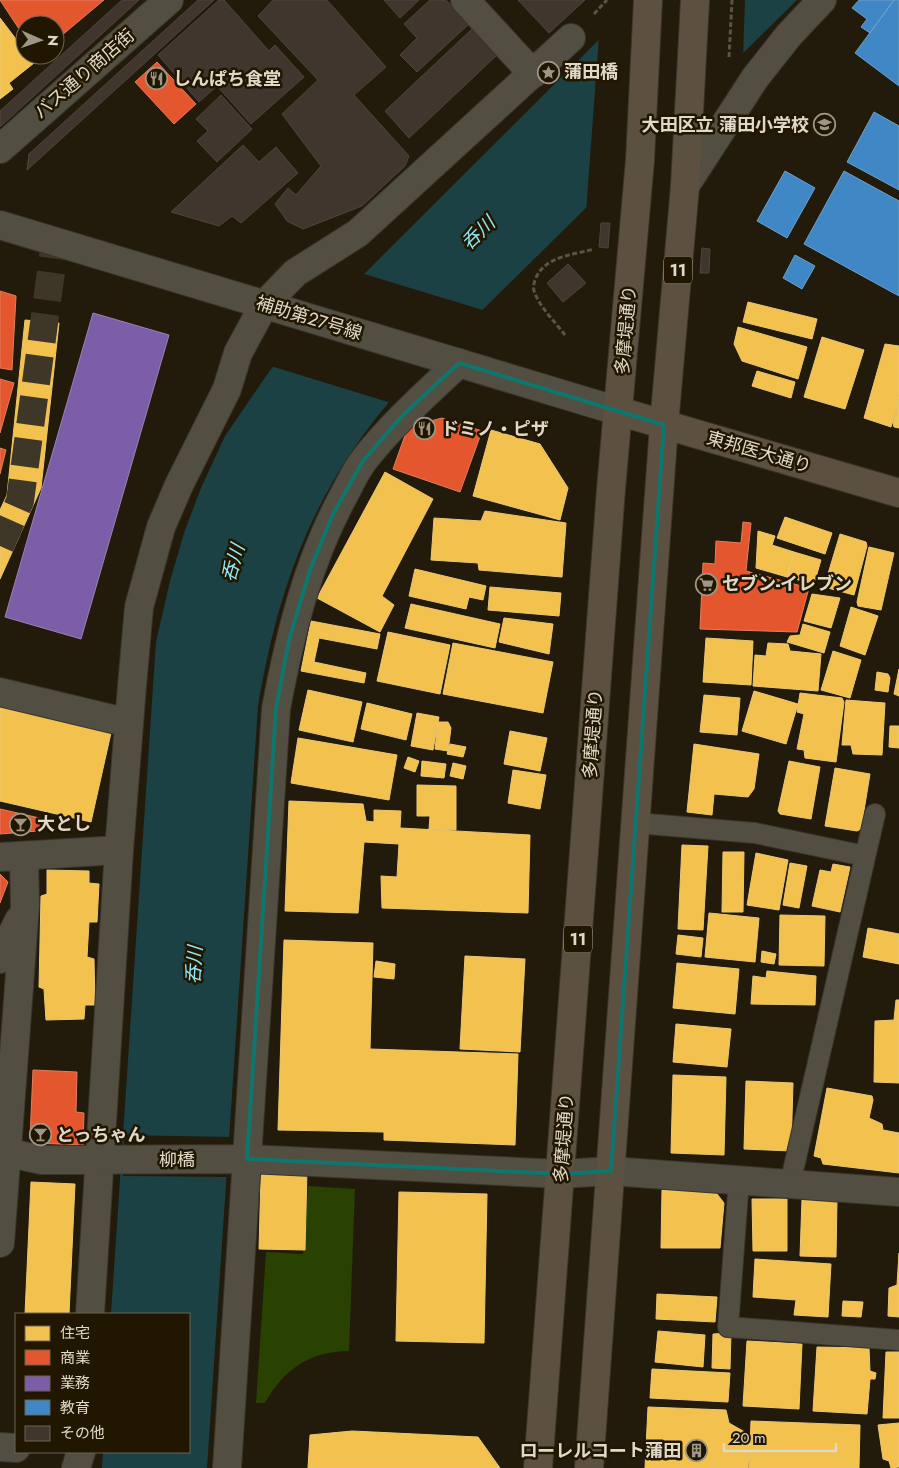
<svg xmlns="http://www.w3.org/2000/svg" width="899" height="1468" font-family="Jost,'Noto Sans JP',sans-serif">
	<rect width="100%" height="100%" fill="#221b0b"/>
	<path fill="#294101" d="M308,1186L355,1189L349,1351C310,1351 283,1370 265,1403H256L266,1252L303,1254Z"/>
	<path fill="#1c4144" d="M639,0H797L390,401C312,493 278,588 258,706L207,1468H102L103,1452H189V1314H111L156,642L170,581L184,533L201,488L225,436L271,369L378,260Z"/>
	<path fill="#221b0b" d="M635,0H745L743,57L586,212L599,36Z
		M361,273L486,311L391,403L271,366Z
		M124,1135L231,1137L228,1177L123,1176Z"/>
	<path fill="#f2c14e" stroke="#edc873" d="M0,18L25,51V55H28L34,63L9,83L13,89L0,99Z
		M748,302L817,319L812,339L743,322Z
		M25,320L59,323L41,488L0,579V510L7,495Z
		M738,327L807,347L798,379L742,361L734,344Z
		M822,337L864,350L845,409L804,397Z
		M885,344L899,346V399L891,427L864,418Z
		M757,371L795,382L791,398L752,386Z
		M899,401V428L894,427L893,423Z
		M491,430L540,444L568,488L560,520L473,496Z
		M385,472L433,499L382,596L394,605L380,632L317,598Z
		M485,511L566,523L562,577L479,570L478,563L431,560L434,518L481,521Z
		M785,517L832,533L825,554L777,538Z
		M758,531L775,536L772,545L794,552L787,577L756,568Z
		M840,534L866,542L867,546L854,595L824,587Z
		M869,547L894,553L881,610L858,606L857,602Z
		M794,552L821,560L814,584L787,577Z
		M415,569L486,586L483,600L469,597L466,609L409,596Z
		M490,587L561,593L559,616L488,610Z
		M812,594L840,598L831,628L804,621Z
		M411,604L500,624L495,648L405,628Z
		M851,607L878,616L865,655L840,646Z
		M504,618L553,624L549,654L499,642Z
		M311,621L380,634L377,649L319,638L314,662L366,673L364,683L301,671Z
		M803,624L830,632L824,653L787,642L790,636L800,635Z
		M388,632L450,645L440,694L377,681Z
		M706,638L753,641L751,685L703,682Z
		M453,643L553,662L543,713L443,694Z
		M768,643L788,644L790,651L821,654L818,691L753,686L755,655L766,656Z
		M833,651L861,660L850,698L821,690Z
		M899,669V696L894,694Z
		M877,672L888,674L890,678L888,692L875,690Z
		M308,690L362,702L353,742L299,730Z
		M754,691L798,704L786,744L742,731Z
		M800,693L842,698L844,702L836,762L805,758L804,750L797,749L804,714L797,712Z
		M704,695L740,698L737,735L700,732Z
		M846,700L885,703L882,755L853,754L851,745H842Z
		M367,703L412,714L406,740L361,729Z
		M0,706L111,733L91,822L0,801Z
		M417,713L439,717L433,750L411,746Z
		M438,722H448L451,728L448,751L435,749Z
		M890,726H899V748L889,747Z
		M510,731L547,738L540,771L504,764Z
		M298,738L397,755L389,800L291,783Z
		M450,744L466,747L463,757L447,754Z
		M694,744L759,754L754,789L748,797L714,794L712,815L687,812Z
		M408,757L419,761L415,772L404,768Z
		M422,761L446,764L444,778L421,776Z
		M789,761L820,767L811,819L780,814L778,811Z
		M453,763L466,766L463,779L450,776Z
		M835,768L870,774L861,829L857,831L825,826Z
		M513,770L546,775L540,809L508,803Z
		M417,785L456,786V830L429,829L430,816H417Z
		M289,801L363,804L366,821L374,822V810L401,811L400,828L530,835L528,913L382,908L381,876L397,877L399,844L364,842L358,913L285,911Z
		M682,845L708,846L703,930L678,929Z
		M723,852H744L743,912H722Z
		M756,853L788,860L779,910L747,905Z
		M790,863L807,866L799,908L783,905Z
		M833,864L850,867L840,912L812,906L820,870L831,872Z
		M47,870L89,871V883L99,884L97,922H89L87,957L94,959L95,1005H85L84,1019L46,1020L44,989L39,987L41,896L47,894Z
		M709,913L759,918L755,962L705,957Z
		M780,915L825,916L824,966L779,965Z
		M868,928L899,934V964L863,957Z
		M678,935L703,938L701,957L676,954Z
		M284,940L373,943L370,1049L518,1054L515,1145L384,1140V1132L278,1130Z
		M762,951L776,954L774,964L761,962Z
		M465,956L525,959L520,1052L460,1049Z
		M376,961L395,964L394,979L374,977Z
		M677,963L739,969L735,1014L673,1008Z
		M767,971L816,976L815,1005L751,1004L753,976L766,978Z
		M896,1000H899V1083L874,1082L875,1021L894,1020Z
		M676,1024L731,1029L727,1067L673,1062Z
		M673,1075L726,1077L724,1155L671,1153Z
		M746,1081L793,1083L791,1151L744,1149Z
		M827,1088L872,1096L873,1100L869,1118L882,1124L883,1130L899,1133V1173L823,1164L821,1158L814,1156Z
		M265,1169L307,1170L305,1250L259,1249L261,1175Z
		M31,1182L75,1184L69,1314H25Z
		M662,1190H714L724,1203L720,1248H661Z
		M399,1192L487,1194L484,1343L396,1341Z
		M752,1199H787V1251H753Z
		M802,1200H837L836,1257L800,1256Z
		M899,1253V1317L888,1316L889,1288L897,1285Z
		M755,1259L831,1264L828,1317L794,1315L796,1300L753,1297Z
		M657,1294L717,1297L715,1322L656,1319Z
		M843,1301L863,1302L861,1317L842,1316Z
		M658,1331L705,1335L703,1367L655,1362Z
		M731,1333L730,1369L712,1368L713,1334Z
		M747,1341L802,1344L799,1409L743,1406Z
		M817,1347L869,1348L870,1371L876,1373L875,1379H870L867,1414L813,1411Z
		M886,1352H899V1418H883Z
		M652,1369L730,1373L728,1402L650,1398Z
		M648,1407L726,1410L729,1423L750,1435L748,1468H645Z
		M751,1421L860,1425L859,1468H749Z
		M899,1423V1467L891,1468L889,1461L883,1459L878,1425Z
		M352,1431L478,1437L500,1468H308L310,1435Z"/>
	<path fill="#e4572e" stroke="#e37e5c" d="M0,0H104L55,41V25H25V38Z
		M157,62L196,104L174,124L135,82Z
		M0,291L16,296L12,370L0,368Z
		M0,379L14,383L0,433Z
		M442,418L482,431L460,492L393,469L408,427Z
		M0,448L6,450L0,474Z
		M743,522L751,523L746,571L809,588L797,632L700,629L703,563L715,564L716,541L741,543Z
		M0,809L44,819L38,831L0,834Z
		M0,874L8,882L0,903Z
		M33,1070L77,1072L76,1112L84,1113L83,1145L34,1143L30,1139Z"/>
	<path fill="#7b5ea7" stroke="#9983b1" d="M93,313L169,335L81,639L5,617Z"/>
	<path fill="#3f88c5" stroke="#6fa0c6" d="M859,0H894L870,33L861,27L867,19L852,8Z
		M894,0H899V86L855,53Z
		M874,112L899,126V190L847,162Z
		M785,171L815,188L787,238L757,221Z
		M844,171L899,201V296L804,244Z
		M795,255L815,266L802,289L783,278Z"/>
	<path fill="#40362e" stroke="#4f453d" d="M122,0H139L0,127V111Z
		M198,0H214L27,170L29,154Z
		M219,0H224L269,51L275,45L304,77L251,124L217,86L199,102L158,55Z
		M273,0H327L386,67L354,95L409,156L405,166L362,206L303,229L287,221L275,204L288,188L296,195L321,166L282,114L318,80L258,16Z
		M384,0H419L400,18Z
		M430,0H446L469,24L417,72L400,55L417,38L404,24Z
		M518,0H585L549,33Z
		M472,29L497,55L409,138L385,111Z
		M221,95L252,129L217,162L197,141L208,131L196,119Z
		M243,145L259,162L276,147L298,173L241,223L232,216L219,226L171,212Z
		M601,223H610L608,248L599,247Z
		M702,248L710,249L709,273H700Z
		M568,264L586,283L563,302L547,283Z"/>
	<g fill="none" stroke-linecap="round" stroke-linejoin="round">
		<path stroke="#3e3727" stroke-width="28" stroke-dasharray="28 14" stroke-linecap="butt" d="M0,546L20,501L55,242"/>
		<defs>
			<path id="service" d="M636,823L755,833L865,856
				M739,1180L728,1327L899,1340
				M790,1184L875,814"/>
			<path id="minor" d="M465,0L533,74
				M685,186L755,78L789,35L822,0
				M0,692L129,723
				M0,857L119,850
				M0,959L19,920
				M0,1151L42,1160L247,1159L561,1174L611,1171L899,1192
				M0,1243L25,906L24,857
				M90,1314L119,850L132,686L139,607L161,527L179,485L227,389L238,353L264,305L295,273L358,233L571,38
				M0,1447L16,1448
				M227,1468L276,709C290,634 308,560 345,493C351,482 356,470 364,460C392,424 426,394 459,363"/>
			<path id="tertiary" d="M0,149L169,0
				M0,225L618,411
				M76,1468L81,1452"/>
			<path id="primary" d="M618,411L899,493
				M538,1468L611,489L640,160L648,0
				M589,1468L664,425L685,186L695,0"/>
		</defs>
		<use href="#service" stroke="#3a352b" stroke-width="22"/>
		<use href="#minor" stroke="#3a352b" stroke-width="30"/>
		<use href="#tertiary" stroke="#3a352b" stroke-width="30"/>
		<use href="#primary" stroke="#3a352b" stroke-width="30"/>
		<path stroke="#59544a" stroke-width="3" stroke-dasharray="5 2.5" stroke-linecap="butt" d="M594,14L607,0
			M729,57L732,0
			M565,335C555,322 539,306 534,291C533,287 534,283 535,280C544,256 573,255 594,249"/>
		<use href="#service" stroke="#534e42" stroke-width="20"/>
		<use href="#minor" stroke="#534e42" stroke-width="28"/>
		<use href="#tertiary" stroke="#534e42" stroke-width="28"/>
		<use href="#primary" stroke="#5c5141" stroke-width="28"/>
	</g>
	<path fill="none" stroke="#0f766e" stroke-width="4" stroke-linejoin="round" d="M459,363L664,425L611,1171L561,1174L247,1159L276,709L289,640L310,570L333,514L363,461L402,416Z"/>
	<defs>
		<symbol id="sight-ring" viewBox="-11 -11 22 22"><circle r="9.5" fill="#211600" stroke="#9e9686" stroke-width="1.5"/><path d="M0-6L1.8-2.2L6-1.7L2.9 1.2L3.7 5.4L0 3.3L-3.7 5.4L-2.9 1.2L-6-1.7L-1.8-2.2Z" fill="#9e9686"/></symbol>
		<symbol id="restaurant-ring" viewBox="-11 -11 22 22"><circle r="9.5" fill="#211600" stroke="#9e9686" stroke-width="1.5"/><path d="M-5-6h1v4h1v-4h1v4h1v-4h1v5L-1.5 .5V6h-2V.5L-5-1ZM5-6V6H3V1.5H1.5Q1.5-4 5-6Z" fill="#9e9686"/></symbol>
		<symbol id="school-ring" viewBox="-11 -11 22 22"><circle r="9.5" fill="#211600" stroke="#9e9686" stroke-width="1.5"/><path d="M0-5L7-2L0 1L-7-2ZM-4 1L0 2.5L4 1V4Q0 6-4 4Z" fill="#9e9686"/></symbol>
		<symbol id="supermarket-ring" viewBox="-11 -11 22 22"><circle r="9.5" fill="#211600" stroke="#9e9686" stroke-width="1.5"/><path d="M-6-5.5h2.5l.6 2H6L4.5 2H-2.5L-4.4-4H-6ZM-1.5 3.2a1.3 1.3 0 1 0 .1 0ZM3 3.2a1.3 1.3 0 1 0 .1 0Z" fill="#9e9686"/></symbol>
		<symbol id="bar-ring" viewBox="-11 -11 22 22"><circle r="9.5" fill="#211600" stroke="#9e9686" stroke-width="1.5"/><path d="M-6-5H6L.8 .8V4.5H3.5V6h-7V4.5H-.8V.8Z" fill="#9e9686"/></symbol>
		<symbol id="building-ring" viewBox="-11 -11 22 22"><circle r="9.5" fill="#211600" stroke="#9e9686" stroke-width="1.5"/><path d="M-4-6H4V6H1V3H-1V6H-4ZM-2.5-4.3h1.7v1.8h-1.7ZM.8-4.3h1.7v1.8H.8ZM-2.5-1h1.7V.8h-1.7ZM.8-1h1.7V.8H.8Z" fill="#9e9686"/></symbol>
	</defs>
	<g fill-rule="evenodd">
		<use href="#sight-ring" x="536" y="60" width="25" height="25"/>
		<use href="#restaurant-ring" x="144" y="66" width="25" height="25"/>
		<use href="#school-ring" x="812" y="112" width="25" height="25"/>
		<use href="#restaurant-ring" x="412" y="416" width="25" height="25"/>
		<use href="#supermarket-ring" x="694" y="572" width="25" height="25"/>
		<use href="#bar-ring" x="8" y="812" width="25" height="25"/>
		<use href="#bar-ring" x="28" y="1122" width="25" height="25"/>
		<use href="#building-ring" x="684" y="1438" width="25" height="25"/>
	</g>
	<g text-anchor="middle" dominant-baseline="central" stroke-width="5" stroke-linejoin="round" paint-order="stroke">
		<g fill="#211600" stroke="#a79e8c" stroke-width="1">
			<rect x="664" y="256.5" width="28" height="27" rx="4"/>
			<rect x="564" y="925.5" width="28" height="27" rx="4"/>
		</g>
		<g font-size="16" font-weight="bold" fill="#e0d8c8">
			<text x="678" y="270">11</text>
			<text x="578" y="939">11</text>
		</g>
		<g font-size="18" font-weight="bold" fill="#e0d8c8" stroke="#211600" text-anchor="start">
			<text x="564" y="72">蒲田橋</text>
			<text x="173" y="79">しんぱち食堂</text>
			<text x="809" y="125" text-anchor="end">大田区立 蒲田小学校</text>
			<text x="441" y="429">ドミノ・ピザ</text>
			<text x="722" y="584">セブン-イレブン</text>
			<text x="37" y="824">大とし</text>
			<text x="56" y="1135">とっちゃん</text>
			<text x="681" y="1451" text-anchor="end">ローレルコート蒲田</text>
		</g>
		<g font-size="18" fill="#e0d8c8" stroke="#211600">
			<text transform="translate(84 74) rotate(-41)">バス通り商店街</text>
			<text transform="translate(309 318) rotate(17)">補助第27号線</text>
			<text transform="translate(626 330) rotate(-85)">多摩堤通り</text>
			<text transform="translate(759 452) rotate(16)">東邦医大通り</text>
			<text transform="translate(593 734) rotate(-86)">多摩堤通り</text>
			<text transform="translate(564 1138) rotate(-86)">多摩堤通り</text>
			<text x="177" y="1160">柳橋</text>
		</g>
		<g font-size="19" font-style="italic" fill="#8ee8f5" stroke="#211600">
			<text transform="translate(478 233) rotate(-44)">呑川</text>
			<text transform="translate(233 563) rotate(-74)">呑川</text>
			<text transform="translate(194 965) rotate(-86)">呑川</text>
		</g>
	</g>
	<rect x="15" y="1313" width="175" height="140" fill="#211600" stroke="#6d6450"/>
	<rect x="25" y="1326" width="25" height="15" fill="#f2c14e" stroke="#6d6450"/>
	<text x="60" y="1338" font-size="15" fill="#e0d8c8">住宅</text>
	<rect x="25" y="1350" width="25" height="15" fill="#e4572e" stroke="#6d6450"/>
	<text x="60" y="1363" font-size="15" fill="#e0d8c8">商業</text>
	<rect x="25" y="1376" width="25" height="15" fill="#7b5ea7" stroke="#6d6450"/>
	<text x="60" y="1388" font-size="15" fill="#e0d8c8">業務</text>
	<rect x="25" y="1400" width="25" height="15" fill="#3f88c5" stroke="#6d6450"/>
	<text x="60" y="1413" font-size="15" fill="#e0d8c8">教育</text>
	<rect x="25" y="1426" width="25" height="15" fill="#40362e" stroke="#6d6450"/>
	<text x="60" y="1438" font-size="15" fill="#e0d8c8">その他</text>
	<g transform="translate(40 40) rotate(92)"><circle r="24" fill="#211600" stroke="#6d6450"/>
	<path d="M0-4L9 19L0 12L-9 19Z" fill="#9e9686"/>
	<text y="-8" font-size="14" font-weight="bold" text-anchor="middle" fill="#e0d8c8">N</text>
	</g>
	<path d="M724 1443v8h112v-8" fill="none" stroke="#e0d8c8" stroke-width="2.5"/>
	<text x="732" y="1443" font-size="15" fill="#e0d8c8" stroke="#211600" stroke-width="4" paint-order="stroke">20 m</text>
</svg>
